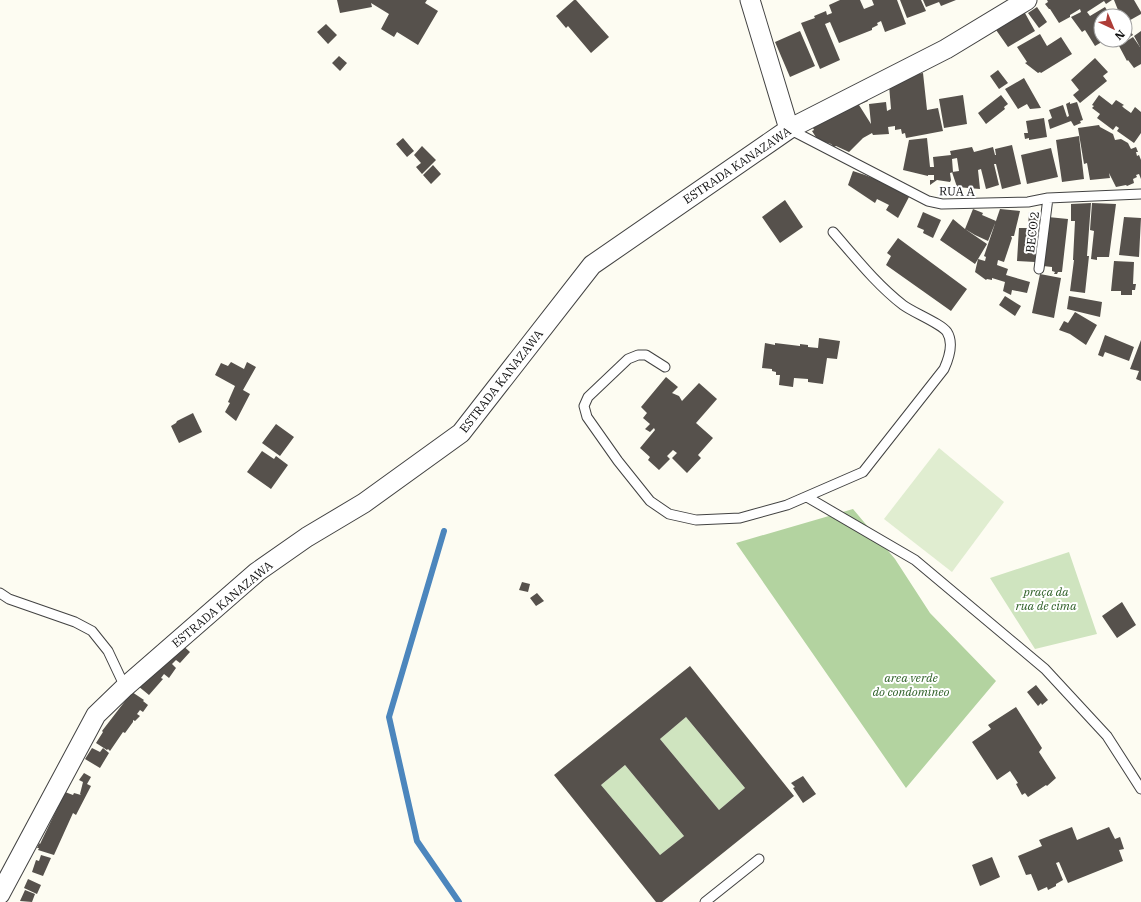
<svg xmlns="http://www.w3.org/2000/svg" width="1141" height="902" font-family="'IBM Plex Serif',serif">
	<rect width="100%" height="100%" fill="#fdfcf2"/>
	<path fill="#cfe4bf" d="M1069,552L1097,634L1035,649L990,578Z
		M686,717L745,788L719,810L660,739Z
		M625,765L684,836L660,855L601,785Z"/>
	<path fill="#b3d3a0" d="M853,509L895,559L930,613L996,681L906,788L736,543Z"/>
	<path fill="#e0edd0" d="M939,448L1004,502L952,572L884,519Z"/>
	<g fill="none" stroke-linecap="round" stroke-linejoin="round">
		<path stroke="#4c86bd" stroke-width="6" d="M444,531L389,717L417,841L459,902"/>
	</g>
	<path fill="#56514c" fill-rule="evenodd" d="M337,0H427L425,3L438,11L418,45L397,32L394,37L381,29L389,14L371,3L372,7L340,13Z
		M574,0H576L609,37L591,53L568,26L566,28L556,16Z
		M840,0H860L864,9L874,5L872,0H897L906,24L885,32L881,21L877,23L878,25L872,28V30L839,43L830,22L825,24L840,60L820,69L801,23L815,18L814,16L826,11L827,15L832,13L829,5Z
		M900,0H921L926,11L907,18Z
		M923,0H956L941,6L939,2L926,7Z
		M1047,0H1112L1106,4L1104,1L1087,12L1090,16L1105,7L1110,15L1118,10L1114,0H1134L1141,12V14L1125,23V16H1101V40H1105L1095,46L1085,30L1082,32L1071,17L1081,12L1080,9L1070,15V17L1059,23L1050,9H1049L1045,4L1048,2Z
		M1021,6L1035,31L1008,47L994,27Z
		M1037,7L1047,22L1039,28L1028,13Z
		M326,24L337,35L328,44L317,32Z
		M1125,24H1126L1133,35L1126,39Z
		M800,31L815,66L790,77L775,42Z
		M1141,31V64L1134,68L1128,60L1127,61L1119,46L1133,37L1140,47L1134,36Z
		M1040,34L1047,46L1061,37L1072,54L1041,73L1040,72L1038,73L1025,63L1027,62L1017,47Z
		M339,56L347,63L340,71L332,63Z
		M1095,58L1108,72L1103,76L1107,81L1080,103L1073,95L1079,90L1071,80Z
		M998,70L1008,83L999,89L990,76Z
		M923,73L927,110L938,108L943,131L906,138L905,133L902,134L901,129L895,130V126L888,127L889,134L873,135L872,133L863,138L849,152L836,146L834,147L831,144L821,141L819,142L812,131L814,130L811,124L864,93L868,101L859,105L871,124L869,104L886,102L887,111L891,109L889,85L899,84L897,77Z
		M1024,78L1041,108L1030,109L1027,104L1018,109L1005,89Z
		M963,95L967,124L944,128L939,99Z
		M1001,95L1008,104L1004,107L1005,109L986,124L978,113Z
		M1099,95L1112,105L1116,100L1124,105L1122,106L1124,108L1131,113L1135,107L1141,112V133L1134,143L1117,131L1119,128L1116,126L1113,130L1097,118L1100,114L1092,108L1094,106L1092,105Z
		M1070,102V104L1077,102L1083,120L1080,121L1081,123L1074,126L1071,121L1050,129L1048,120L1052,118L1049,110L1063,105L1067,117L1069,116L1066,104Z
		M1044,118L1047,137L1029,140V138L1025,139L1024,133H1028L1026,121Z
		M1099,125L1100,127L1113,134L1115,140L1121,139L1128,143L1131,149L1136,147L1138,152H1136L1137,156L1139,155L1141,160V179L1139,174L1136,175L1137,177L1133,179L1134,183L1127,186L1126,185L1116,187L1109,173L1110,178L1090,180L1087,163L1084,164L1078,128Z
		M1079,136L1084,179L1062,182L1056,140Z
		M403,138L414,151L407,157L396,144Z
		M927,138L930,167H934L933,157L951,155L950,151L972,147L974,152L993,147L995,155H996L995,149L1012,145L1021,184L1002,189L996,164H994L999,185L986,189L981,169L978,170L980,189L957,187L952,172L959,171L957,158L952,159L953,172L950,173L951,180L950,182L937,180L930,185V180H934V175H928V176L903,170L909,140Z
		M422,146L436,160L422,174L416,167L421,163L414,155Z
		M1051,148L1058,177L1027,184L1021,155Z
		M433,165L441,174L431,184L423,175Z
		M853,171L865,175L890,185L909,197L898,218L886,210L889,205L877,199L875,203L848,185Z
		M785,200L803,227L780,243L762,217Z
		M1091,203L1087,256H1089L1085,293L1070,291L1074,260H1073L1075,221H1071V204Z
		M1092,203L1116,204L1109,257H1097V260L1091,259L1094,231L1090,230Z
		M973,209L983,213L982,215L996,221L988,241L975,235L965,229Z
		M1000,209L1020,211L1014,236H1011L1012,238L1004,262L998,260L997,265L1008,269L1006,275L1030,282L1027,293L1012,290L1011,295L1003,291L1005,282L992,278V280L987,279L986,280L975,272L978,259L975,264L940,240L953,219L965,229L987,244L978,259L985,261L986,257L984,256Z
		M923,212L941,220L933,238L923,233L924,230L917,227Z
		M1029,212L1038,213L1035,262L1017,261L1019,228H1028Z
		M1048,217L1068,219L1062,272H1058L1057,274H1054L1055,272L1052,271V267L1043,266Z
		M1124,217L1141,218L1139,257L1119,255Z
		M898,238L967,289L951,311L886,265L891,256L887,253Z
		M1114,261L1134,262L1133,284H1136L1135,290H1132V295H1121V291H1111Z
		M1040,274L1061,278L1054,318L1032,313Z
		M1005,296L1021,306L1015,316L999,305Z
		M1069,296L1102,302L1100,317L1067,309Z
		M1075,312L1097,325L1086,345L1070,334L1059,330L1064,321L1068,323Z
		M1105,335L1134,347L1129,361L1105,352L1103,357L1098,355Z
		M819,338L840,341L837,359L827,358L823,384L808,382V379L794,378L793,387L779,385L780,375H776V372L772,371V369L762,368L765,343L775,345V343L800,346V344L808,345V347L818,348Z
		M1141,340V381L1136,379L1139,371L1130,369Z
		M231,362L244,369L247,362L256,367L243,390L250,394L236,421L225,412L230,403L228,402L235,386L215,375L221,363L228,366Z
		M666,377L678,387L672,393L679,396L682,401L699,383L717,399L696,423L713,438L698,455L701,458L687,473L672,458L677,453L673,450L667,456L670,459L659,470L648,460L650,457L640,448L655,430L654,428L650,432L645,429L650,424L643,418L647,413L641,407Z
		M193,413L202,432L179,443L171,426L176,423L177,421Z
		M276,424L294,437L280,456L262,443Z
		M262,451L274,459L276,456L288,465L271,489L247,472Z
		M522,582L530,584L528,592L519,590Z
		M537,593L544,601L536,606L530,598Z
		M1122,602L1136,625L1117,638L1102,616Z
		M180,643L190,652L180,663L176,660L172,664L176,668L169,678L164,674L161,678L163,679L149,695L138,686Z
		M690,666L794,796L662,902H656L554,775ZM686,717L745,788L719,810L660,739ZM625,765L684,836L660,855L601,785Z
		M1036,685L1048,700L1042,705L1041,703L1038,706L1027,692Z
		M132,692L144,700L143,701L148,705L143,712L140,710L137,714L140,716L135,721L133,720V722L125,733L123,732L110,751L108,749L107,750L96,743L103,732L102,731Z
		M1016,707L1042,748L1039,752L1056,778L1047,786L1046,785L1028,797L1025,793L1022,795L1016,784L1018,783L1010,771L997,780L972,742L991,729L988,725Z
		M92,748L100,752L103,748L109,753L100,768L85,759Z
		M84,773L91,777L87,784L91,786L76,815L73,813L54,855L38,850L39,848H37L39,843L40,844L65,792L73,795L74,793L81,795L80,794L83,782L79,780Z
		M803,776L816,794L803,803L793,788L795,787L791,783Z
		M1072,827L1077,840L1109,827L1115,839L1120,837L1124,849L1119,850L1123,861L1068,883L1059,862L1056,863L1063,880L1056,884V886L1048,890L1047,887L1038,891L1031,874L1026,875L1018,856L1042,846L1039,840Z
		M41,855L51,858L43,876L32,872L36,860L39,861Z
		M992,857L1000,877L980,886L972,865Z
		M28,879L41,885L37,894L24,888Z
		M25,890L35,894L32,902L20,901Z"/>
	<g fill="none" stroke-linecap="round" stroke-linejoin="round">
		<defs>
			<path id="lane" d="M789,129L928,201L942,204L1028,202L1048,198L1141,194
				M1039,269L1048,198
				M665,367L646,355H638L628,359L588,397L584,406L587,417L618,461L650,501L669,514L696,520L740,518L787,505L863,472L944,369C949,358 954,343 947,332C942,324 912,312 903,305C876,284 855,257 833,232
				M807,497L915,560L1045,669L1107,736L1141,789
				M0,593L9,599L75,622L92,631L108,651L125,687
				M705,902L759,859"/>
			<path id="street" d="M750,0L789,129
				M0,894L96,715L125,687L257,572L307,537L364,503L461,433L592,265L789,129L946,49L1027,0"/>
		</defs>
		<use href="#lane" stroke="#424242" stroke-width="11"/>
		<use href="#street" stroke="#424242" stroke-width="21"/>
		<use href="#lane" stroke="#fff" stroke-width="9"/>
		<use href="#street" stroke="#fff" stroke-width="19"/>
	</g>
	<g text-anchor="middle" dominant-baseline="central" stroke-width="4" stroke-linejoin="round" paint-order="stroke">
		<g font-size="12" fill="#0f0f0f" stroke="#fff">
			<text transform="translate(737 165) rotate(-34)">ESTRADA KANAZAWA</text>
			<text transform="translate(957 191) rotate(1)">RUA A</text>
			<text transform="translate(1032 232) rotate(-83)">BECO 2</text>
			<text transform="translate(501 381) rotate(-52)">ESTRADA KANAZAWA</text>
			<text transform="translate(222 604) rotate(-40)">ESTRADA KANAZAWA</text>
		</g>
		<g font-size="12" font-style="italic" fill="#2d5f26" stroke="#fff">
			<text x="1046" y="591">praça da<tspan x="1046" dy="14">rua de cima</tspan></text>
			<text x="911" y="677">area verde<tspan x="911" dy="14">do condomineo</tspan></text>
		</g>
	</g>
	<g transform="translate(1113 28) rotate(136)"><circle r="19" fill="#ffffff" stroke="#9f9f9f"/>
	<path d="M0-3L7 15L0 10L-7 15Z" fill="#ae3c37"/>
	<text y="-6" font-size="11" font-weight="bold" text-anchor="middle" fill="#0f0f0f">N</text>
	</g>
</svg>
